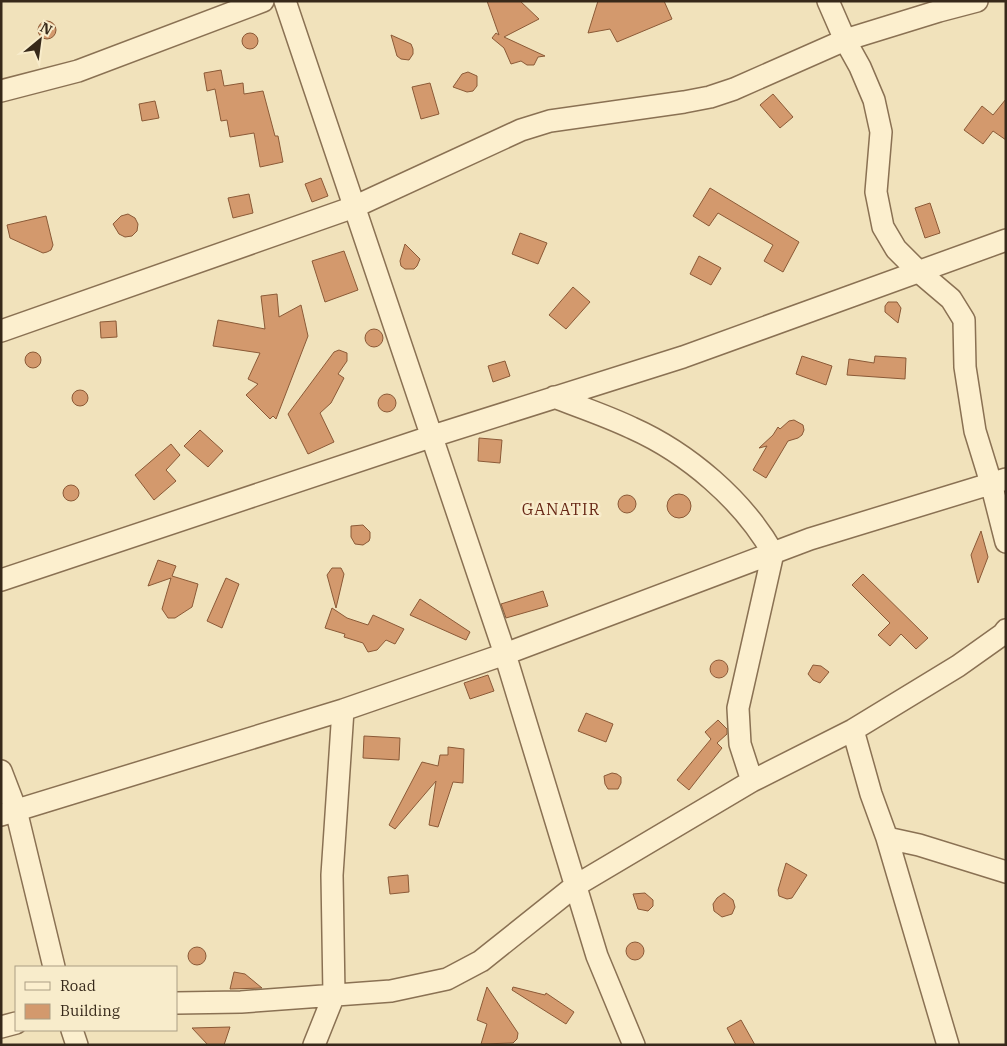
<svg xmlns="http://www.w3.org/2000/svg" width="1007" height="1046" font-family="'IBM Plex Serif',serif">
	<rect width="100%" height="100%" fill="#f1e2bb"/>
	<path fill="#d3996d" stroke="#8b5a37" d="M487,1H520L539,19L504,37L545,56L538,57L534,65H527L521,61L511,64L504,48L492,38L496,33L499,35Z
		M598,1H664L672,19L617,42L610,29L588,33Z
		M38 30a9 9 0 1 1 18 0a9 9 0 1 1-18 0Z
		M242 41a8 8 0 1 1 16 0a8 8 0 1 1-16 0Z
		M391,35L411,44L413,49V54L409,60L401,59L397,56Z
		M221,70L224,86L243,83L244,94L263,91L275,136H278L283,162L260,167L254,133L230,137L227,120L221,121L215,89L207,91L204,73Z
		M468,72L477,76V86L473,91L467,92L453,87L462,74Z
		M430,83L439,114L421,119L412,87Z
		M773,94L793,117L780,128L760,105Z
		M1006,99V140L993,131L983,144L964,130L982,106L993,115Z
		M155,101L159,118L142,121L139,104Z
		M321,178L328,196L312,202L305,184Z
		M710,188L799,242L783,272L764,261L773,245L718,213L709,226L693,216Z
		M249,194L253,213L233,218L228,198Z
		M930,203L940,233L925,238L915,208Z
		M128,214L135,218L138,224L137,231L132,236L125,237L119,234L113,224L121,216Z
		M46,216L53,245L51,250L47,252L43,253L10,238L7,225Z
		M520,233L547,243L538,264L512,254Z
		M405,244L420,259L417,266L414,269H405L401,266L400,261Z
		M344,251L358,290L325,302L312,261Z
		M699,256L721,268L711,285L690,274Z
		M573,287L590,302L566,329L549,315Z
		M277,294L279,317L301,305L308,336L276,419L273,416L270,419L246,395L258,384L248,379L260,353L213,346L218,320L265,329L261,296Z
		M888,302H897L901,308L898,323L885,312V306Z
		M116,321L117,337L101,338L100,322Z
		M365 338a9 9 0 1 1 18 0a9 9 0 1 1-18 0Z
		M339,350L347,353V361L338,374L344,378L331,403L320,413L334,442L308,454L288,414L334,352Z
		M25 360a8 8 0 1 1 16 0a8 8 0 1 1-16 0Z
		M802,356L832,366L826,385L796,374Z
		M875,356L906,358L905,379L847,375L849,359L874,363Z
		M505,361L510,376L493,382L488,366Z
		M72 398a8 8 0 1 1 16 0a8 8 0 1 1-16 0Z
		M378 403a9 9 0 1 1 18 0a9 9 0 1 1-18 0Z
		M794,420L803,425L804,430L802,435L798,438L788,441L766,478L753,470L767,446L759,448L773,435L778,427L780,429L789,421Z
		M200,430L223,451L208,467L184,446Z
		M479,438L502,440L500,463L478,461Z
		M171,444L180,455L166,470L176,481L154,500L135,475Z
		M63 493a8 8 0 1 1 16 0a8 8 0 1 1-16 0Z
		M667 506a12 12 0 1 1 24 0a12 12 0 1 1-24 0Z
		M618 504a9 9 0 1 1 18 0a9 9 0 1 1-18 0Z
		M363,525L370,532V538L369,541L363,545L355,544L351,537V526Z
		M981,531L988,557L978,583L971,555Z
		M158,560L176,566L172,576L198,584L192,607L175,618H168L162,609L171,578L148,586Z
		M332,568H341L344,574L336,608L327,575Z
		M863,574L928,638L916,649L901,634L890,646L878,635L890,623L852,585Z
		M226,578L239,584L222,628L207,621Z
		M543,591L548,606L506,618L501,604Z
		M420,599L470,632L466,640L410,615Z
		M332,608L347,618L368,625L373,615L404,629L395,644L386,640L377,650L368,652L363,643L344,637L345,634L325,628Z
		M710 669a9 9 0 1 1 18 0a9 9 0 1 1-18 0Z
		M813,665L821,666L829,672L820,683L813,680L808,674Z
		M488,675L494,691L470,699L464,683Z
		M586,713L613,724L606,742L578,731Z
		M718,720L727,729V734L717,743L722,748L689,790L677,780L711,739L705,732Z
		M364,736L400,738L399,760L363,758Z
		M448,747L464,749L463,783L453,782L438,827L429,825L436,781L395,829L389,825L422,762L438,766L440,755H448Z
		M612,773L617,774L621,777V783L618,789H608L605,784L604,776Z
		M786,863L807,875L792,898L787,899L779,896L778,890Z
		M408,875L409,892L390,894L388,877Z
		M645,893L653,900V906L648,911L638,909L633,894Z
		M724,893L733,900L735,907L732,914L722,917L714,911L713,904L717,898Z
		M626 951a9 9 0 1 1 18 0a9 9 0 1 1-18 0Z
		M188 956a9 9 0 1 1 18 0a9 9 0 1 1-18 0Z
		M234,972L245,974L262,988L230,989Z
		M487,987L518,1033L517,1039L513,1043L481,1044L487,1024L477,1020Z
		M513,987L545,995L546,993L574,1012L566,1024L512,990Z
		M741,1020L755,1045H736L727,1028Z
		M230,1027L224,1045H208L192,1028Z"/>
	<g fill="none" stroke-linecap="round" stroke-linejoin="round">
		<defs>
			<path id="minor" d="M285,1L505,654L597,956L634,1045
				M828,1L845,40L860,67L874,100L881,132L876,192L883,227L896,249L918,271L951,299L964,320L965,367L975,431L991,483L1006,542
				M1,91L78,71L263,1
				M1,331L354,207L521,130L550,121L684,102L710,97L734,89L845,40L939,11L977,1
				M554,397C580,407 607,416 632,428C688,453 743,500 773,553L738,708L740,744L752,781
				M1,580L433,436L683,357L1006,240
				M853,730L871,794L887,838L919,845L1006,872
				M1,771L16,810L54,967
				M1,815L343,710L505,654L810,539L1006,479
				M887,838L948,1045
				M176,1003L241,1002L391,991L447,979L481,961L575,886L752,781L853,730L958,666L1003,634L1006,630
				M1,1027L16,1023
				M72,1030L77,1045
				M314,1045L334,995L332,875L343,710"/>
		</defs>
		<use href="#minor" stroke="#8a7153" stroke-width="24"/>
		<use href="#minor" stroke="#fcefce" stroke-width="21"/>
	</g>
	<g text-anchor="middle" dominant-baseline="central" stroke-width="5" stroke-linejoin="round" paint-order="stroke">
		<g font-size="16" letter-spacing="1" fill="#682816" stroke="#f8eccb">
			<text x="561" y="509">GANATIR</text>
		</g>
	</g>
	<rect width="1007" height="1046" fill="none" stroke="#37291a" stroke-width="5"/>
	<rect x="15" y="966" width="162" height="65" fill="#f8eccb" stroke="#ab9e84"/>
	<rect x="25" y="982" width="25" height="8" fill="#fcefce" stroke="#ab9e84"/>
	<text x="60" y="991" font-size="15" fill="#37291a">Road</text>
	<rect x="25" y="1004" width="25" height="15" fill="#d3996d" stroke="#ab9e84"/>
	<text x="60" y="1016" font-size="15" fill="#37291a">Building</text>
	<g transform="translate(40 40) rotate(29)" stroke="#f8eccb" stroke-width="4" paint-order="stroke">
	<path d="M0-4L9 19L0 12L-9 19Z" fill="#37291a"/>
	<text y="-8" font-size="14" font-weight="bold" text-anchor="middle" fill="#37291a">N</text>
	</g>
</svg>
